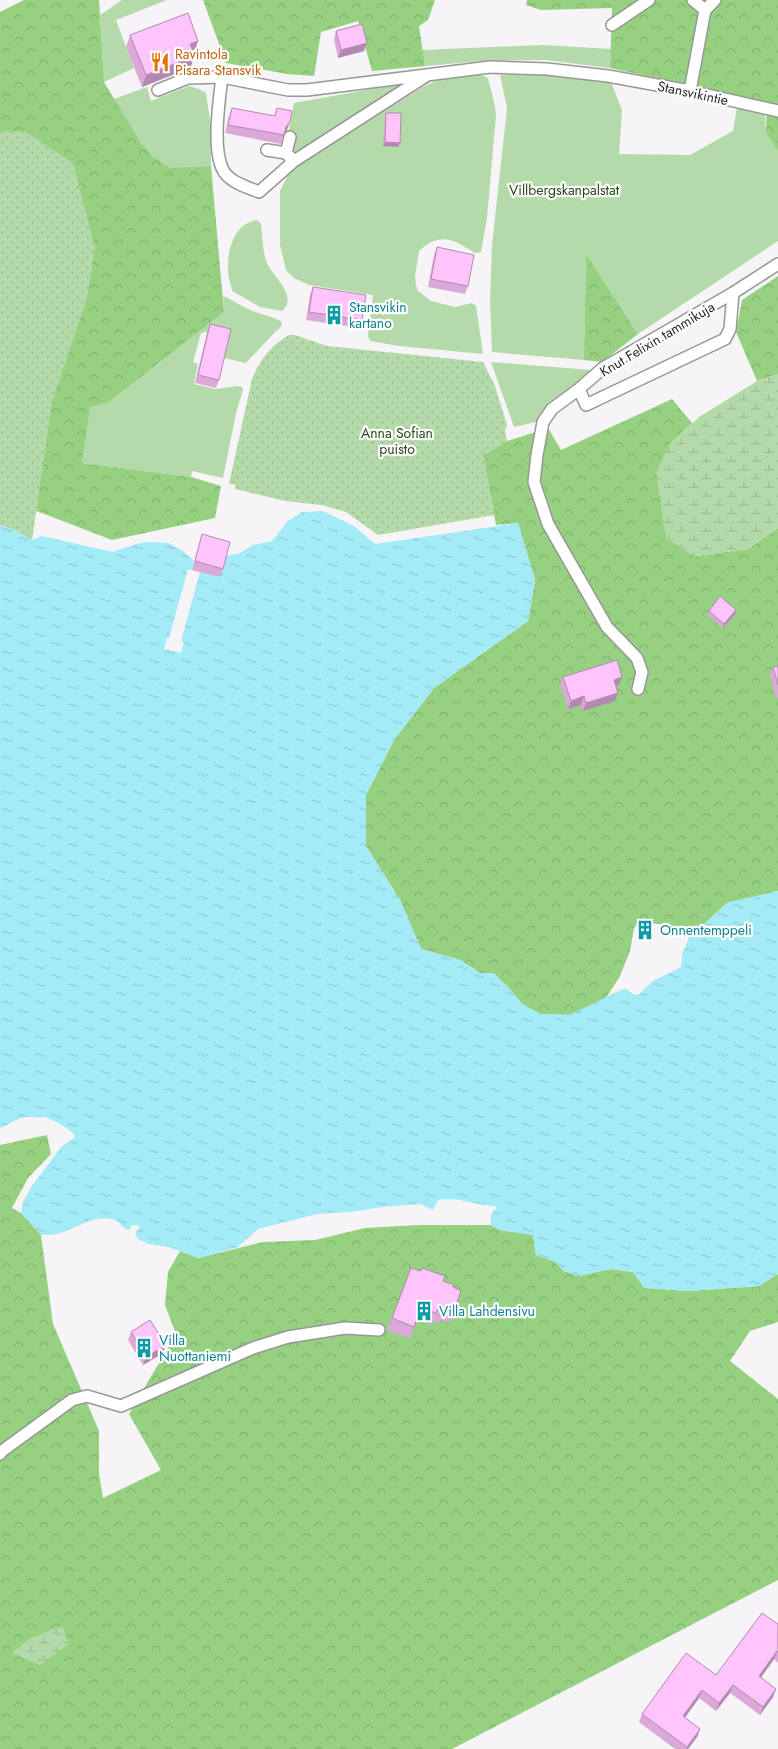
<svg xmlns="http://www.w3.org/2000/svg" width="778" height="1749" font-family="Jost,sans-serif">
	<defs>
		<pattern id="forest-crowns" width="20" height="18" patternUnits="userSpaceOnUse" patternTransform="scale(1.25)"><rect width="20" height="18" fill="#96d081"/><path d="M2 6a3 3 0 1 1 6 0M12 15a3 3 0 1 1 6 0" fill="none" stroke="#81b370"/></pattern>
		<pattern id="wetland-marsh" width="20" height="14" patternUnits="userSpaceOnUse" patternTransform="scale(1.25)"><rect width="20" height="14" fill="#b5daa9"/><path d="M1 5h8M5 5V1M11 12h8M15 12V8" fill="none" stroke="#9cbb92"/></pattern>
		<pattern id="park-dots" width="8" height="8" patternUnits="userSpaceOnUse" patternTransform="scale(1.25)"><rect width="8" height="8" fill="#b5daa9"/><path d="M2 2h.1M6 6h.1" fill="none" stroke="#9cbb92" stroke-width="1.8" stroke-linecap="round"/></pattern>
		<pattern id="water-ripples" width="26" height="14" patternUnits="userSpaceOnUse" patternTransform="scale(1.25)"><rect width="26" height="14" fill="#a3ebf7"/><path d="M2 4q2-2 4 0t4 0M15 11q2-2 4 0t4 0" fill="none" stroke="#8ccad4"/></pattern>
	</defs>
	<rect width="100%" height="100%" fill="#f6f4f6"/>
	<path fill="#b5daa9" d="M122,0H167L116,20L134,68L104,82L100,15Z
		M543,45L611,49L610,68L545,60L480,61L425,66L422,50Z
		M551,74L611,82L622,110L619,154L690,155L733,131L737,107L765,114L766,133L778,151V241L638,334L586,254L584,360L492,352L490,301L492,245L507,108L500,75Z
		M463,75H481L488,78L495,106L496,116L487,218L481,252L475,253C454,240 440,231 419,251L415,276L416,285L418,291L431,301L455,307L472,303L476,306L483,354L399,346L370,341L368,336L373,295L309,285L294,278L286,270L280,245V191L290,171L423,87L441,78Z
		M416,81L298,153L285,150L294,103Z
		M189,86L199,89L206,93L211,127V166C200,166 182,170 171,168C147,162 126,119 114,99L147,87L151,101Z
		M257,220L261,224C263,236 262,252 267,263C273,277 299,296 282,311L260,307L232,291C231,284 228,277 228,271C227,250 234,223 257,220Z
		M223,296C232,299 239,305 248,309C258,314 270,316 281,321L282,324L280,328L275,332L246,363L224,358L229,337L206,332L201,333L193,362L198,364L194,384L215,389L238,386L242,387L243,390L236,413L223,478L192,471L191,477L82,463L89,407L108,403L224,312Z
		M491,362L591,370C574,389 552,401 536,422L514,427Z"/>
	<path fill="url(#forest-crowns)" d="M24,0H99L104,82L141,143L153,157L171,168L211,166L224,312L108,403L90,407L82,463L191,477L221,486L215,518L112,540L0,497V12Z
		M203,0H435L428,20L419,26L425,66L372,71L358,21L321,32L314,76L287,74L226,63Z
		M527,0H778V151L766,133L767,102L610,68L612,8L541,10L526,5Z
		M586,254L638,334L602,362L584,360Z
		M778,276V374L757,381L736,332L742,300Z
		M672,399L692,423L670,444L666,538L695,556L748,549L778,528V891L727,903L689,938L667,924H657L639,921L634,928L630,951L620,976L606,998L570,1015L540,1014L522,1004L508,987L493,973H480L460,960L421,949L400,900L366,846V795L394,740L434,688L528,621L535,580L518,523L496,525L483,455L507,441L548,428L561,450Z
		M47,1135L51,1154L28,1178L12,1208L21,1213L41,1235L53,1324L99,1431V1474L103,1498L161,1470L129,1414L176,1334L165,1305L168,1272L180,1251L198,1258L263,1242L315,1240L365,1228L418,1225H491L500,1230L533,1235L536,1255L554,1261L564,1271L579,1276L610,1269L633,1272L645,1288L688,1291L759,1286L778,1274V1322L750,1331L730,1361L778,1399V1580L452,1749H0V1145Z"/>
	<path fill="url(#wetland-marsh)" d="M778,374V528L748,549L695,556L666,538L656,473L670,444L699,417L757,381Z
		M62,1626L69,1644L40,1665L12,1653L29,1639Z"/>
	<path fill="url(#park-dots)" d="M24,131L73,163L95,248L87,298L52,402L32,540L17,531L0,525V132Z
		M289,335H295L327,346L483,362L495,386L507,425L505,430L507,441L483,455L494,515L378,535L346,512L322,505L285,501L235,489V484H229L252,379C260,360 270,346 289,335Z"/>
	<path fill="url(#water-ripples)" d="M323,511L354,526L375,544L518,523L535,580L528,621L434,688L394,740L366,795V846L400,900L421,949L460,960L480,973H493L508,987L522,1004L540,1014L570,1015L625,988L634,995L639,994L653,981L681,967L682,954L689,938L727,903L778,891V1274L759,1286L688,1291L644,1288L633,1272L610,1269L579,1276L564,1271L554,1261L536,1255L533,1235L499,1230L491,1225C490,1217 490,1213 497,1208L495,1206C476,1206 457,1196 438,1200L433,1210L420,1204L382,1207L350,1212L317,1214L258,1229L238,1247L198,1258L169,1247L148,1244L138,1239L135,1233L140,1227L138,1225H132L129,1230C123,1228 121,1224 117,1221C97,1212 78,1228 60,1233C54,1235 47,1235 41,1235L21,1213L23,1202L32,1186L62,1146L73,1139L75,1136C68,1127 55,1121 45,1117C38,1119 34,1116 28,1117C18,1117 9,1125 0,1128V525L17,531L32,540L42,536L113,552L136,544L149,542L169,543L183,551L194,561L192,570L226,556L240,553L253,545L272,541L288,521L302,512Z"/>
	<path fill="#f6f4f6" d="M188,569L200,572L181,641L184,642L181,653L164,649L167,638H169Z"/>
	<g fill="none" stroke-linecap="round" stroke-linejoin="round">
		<defs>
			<path id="service" d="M693,0L705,10
				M612,25L649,0
				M222,77C219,101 212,149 223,170C229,182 247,187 259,192L294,161L426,76
				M158,90L188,78L222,77L288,90H307L490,67L547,69L608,76L690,91L778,111
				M690,91L705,10L715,0
				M267,150L286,153L294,161
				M286,153L290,137
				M579,389L586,405L725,339L730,329L733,293
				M638,689L642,672L637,658L607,627L548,524L534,482L537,455L543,422L552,409L579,389L603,368L733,293L778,264
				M0,1454L2,1451L72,1400L87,1396L121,1406L253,1348L288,1337L345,1328L379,1330"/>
		</defs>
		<use href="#service" stroke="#999698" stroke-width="14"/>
		<use href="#service" stroke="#fff" stroke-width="11"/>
	</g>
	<path fill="#daa9d8" d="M336,31L364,51L338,58L334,39Z
		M130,35L194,53H193L195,56L190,68L142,87L126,47Z
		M232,108L274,116L277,108L287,130L284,133L281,144L225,133L229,116Z
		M386,113L400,143L398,147L383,146L385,117Z
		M437,247L468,286L465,294L428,287L434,255Z
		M313,287L362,320L359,328L306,320L310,295Z
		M210,324L219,380L216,388L195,383L207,333Z
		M202,534L223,569L220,577L192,570Z
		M709,611L735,614L723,628L707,615Z
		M778,666V699H777L770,675L773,667Z
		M563,677L619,685L616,686L615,701L583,711L581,705L568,709L560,685Z
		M411,1268L443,1281L453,1287L461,1291L450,1323L441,1320L440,1323L433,1321L432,1325L417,1319L410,1339L387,1330Z
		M131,1332L166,1345L163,1353L143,1365L128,1340Z
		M778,1624V1663L774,1659L761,1678L776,1689L773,1697L760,1715L730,1693L716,1711L699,1698L685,1718L700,1729L697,1737L688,1749H675L639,1722L642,1714L716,1675Z"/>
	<path fill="#b289b0" d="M198,41L194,53L186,56L190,44Z
		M367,43L364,51L338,58L341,50Z
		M195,56L190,68L142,87L146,75Z
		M290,122L287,130L283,135L286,127Z
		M385,142L400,143L398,147L383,146Z
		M736,610L735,614L723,628L724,624Z
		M622,677L619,685L611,688L614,680Z
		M618,693L615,701L583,711L586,703Z
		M584,696L581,705L568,709L571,701Z
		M166,1345L163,1353L143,1365L146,1357Z
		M777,1651L774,1659L756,1684L759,1676Z
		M733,1685L730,1693L716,1711L719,1703Z
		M776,1689L773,1697L760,1715L763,1707Z
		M702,1690L699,1698L680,1724L683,1716Z
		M700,1729L697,1737L688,1749H686Z"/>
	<path fill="#fec4fb" stroke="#b289b0" d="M188,13L198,41L190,44L195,56L146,75L130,35Z
		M362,24L367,43L341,50L336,31Z
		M232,108L275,116L277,108L292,111L290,122L286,127L284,135L228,125Z
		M386,113H401L400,143L385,142Z
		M437,247L474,255L468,286L431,279Z
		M313,287L366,295L362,320L309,312Z
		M210,324L231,329L219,380L198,375Z
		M202,534L230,542L223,569L195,561Z
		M720,596L736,610L724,624L709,611Z
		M617,660L622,677L614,680L618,693L586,703L584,696L571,701L563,677Z
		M778,666V685L773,667Z
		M411,1268L421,1271L422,1268L445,1276L443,1281L454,1285L453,1287L461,1291L454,1311L445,1308L444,1311L438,1309L436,1313L421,1308L414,1327L392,1318Z
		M150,1320L166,1345L146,1357L131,1332Z
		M762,1613L778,1624V1652L777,1651L759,1676L776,1689L763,1707L733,1685L719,1703L702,1690L683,1716L700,1729L687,1747L642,1714L686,1653L716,1675Z"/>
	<defs>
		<symbol id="restaurant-bare" viewBox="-9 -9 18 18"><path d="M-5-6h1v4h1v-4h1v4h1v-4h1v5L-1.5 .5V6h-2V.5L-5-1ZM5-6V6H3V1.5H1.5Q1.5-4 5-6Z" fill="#e8710a" stroke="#fff" stroke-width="2.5" paint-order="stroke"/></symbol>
		<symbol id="building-bare" viewBox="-9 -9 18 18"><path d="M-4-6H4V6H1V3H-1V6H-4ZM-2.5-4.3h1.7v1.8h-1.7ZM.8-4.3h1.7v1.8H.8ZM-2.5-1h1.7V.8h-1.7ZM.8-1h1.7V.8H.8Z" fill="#0f9aa8" stroke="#fff" stroke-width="2.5" paint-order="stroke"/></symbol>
	</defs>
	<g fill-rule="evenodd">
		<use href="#restaurant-bare" x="146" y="48" width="28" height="28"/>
		<use href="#building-bare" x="320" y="301" width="28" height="28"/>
		<use href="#building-bare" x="631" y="916" width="28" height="28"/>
		<use href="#building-bare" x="410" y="1297" width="28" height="28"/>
		<use href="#building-bare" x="130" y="1334" width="28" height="28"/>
	</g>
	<g text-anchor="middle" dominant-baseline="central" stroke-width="4.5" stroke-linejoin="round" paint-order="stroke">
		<g font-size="14" fill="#c56008" stroke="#fff" text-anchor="start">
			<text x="175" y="54">Ravintola<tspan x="175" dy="16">Pisara Stansvik</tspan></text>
		</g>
		<g font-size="14" fill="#2a292a" stroke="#fff">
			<text transform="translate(693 93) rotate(12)">Stansvikintie</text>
			<text transform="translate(657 339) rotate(-31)">Knut Felixin tammikuja</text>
		</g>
		<g font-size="14" fill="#244914" stroke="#fff">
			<text x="564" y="190">Villbergskanpalstat</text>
			<text x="397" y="433">Anna Sofian<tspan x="397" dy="16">puisto</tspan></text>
		</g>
		<g font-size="14" fill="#0d838f" stroke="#fff" text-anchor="start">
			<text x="349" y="307">Stansvikin<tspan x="349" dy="16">kartano</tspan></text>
			<text x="660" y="930">Onnentemppeli</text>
			<text x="439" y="1311">Villa Lahdensivu</text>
			<text x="159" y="1340">Villa<tspan x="159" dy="16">Nuottaniemi</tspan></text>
		</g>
	</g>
</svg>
